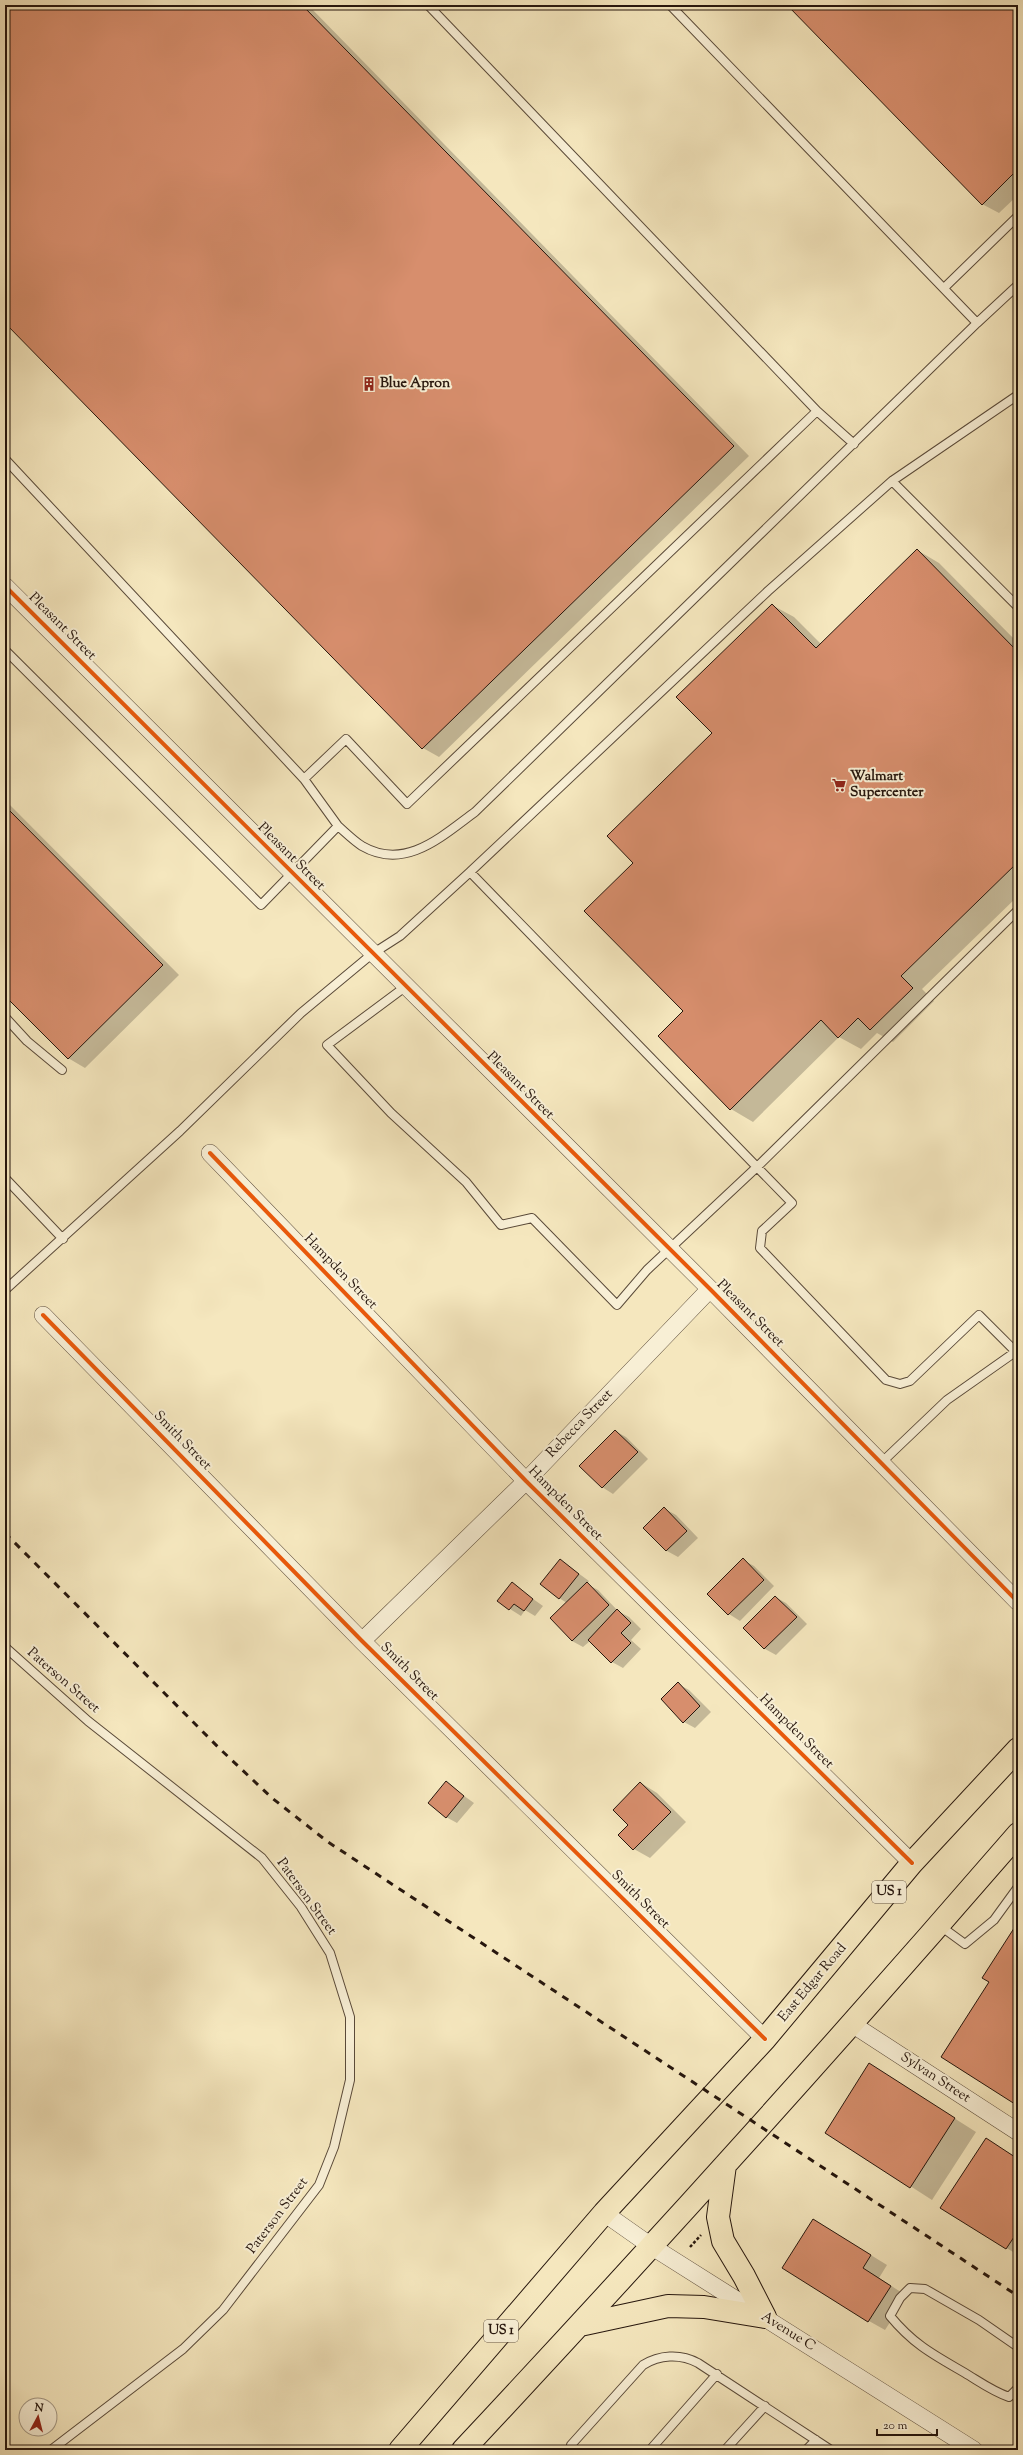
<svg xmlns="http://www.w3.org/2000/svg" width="1023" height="2455" font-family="'Sorts Mill Goudy',serif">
	<rect width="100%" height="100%" fill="#f5e7be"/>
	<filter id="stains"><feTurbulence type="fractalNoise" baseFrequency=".005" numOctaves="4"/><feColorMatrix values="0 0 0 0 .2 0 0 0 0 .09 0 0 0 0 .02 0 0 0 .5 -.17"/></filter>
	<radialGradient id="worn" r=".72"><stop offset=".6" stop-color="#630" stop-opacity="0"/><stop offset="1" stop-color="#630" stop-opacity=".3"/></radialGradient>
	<path fill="#0003" d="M5,5H308L749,456L439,757L423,748L5,321Z
		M788,5H1018V195L999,213L982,204Z
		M1018,516V525L1014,521Z
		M917,550L939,563L1018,643V896L922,989L934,1001L893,1042L877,1033L861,1049L839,1037L753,1122L731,1109L685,1011L635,863L713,733L772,605L794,617L821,644Z
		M5,800L179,975L85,1068L68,1058L5,994Z
		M615,1431L626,1437L648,1459L613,1494L602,1487Z
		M665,1509L676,1515L698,1538L678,1557L667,1551L645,1528Z
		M560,1560L589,1581L587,1584L598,1590L618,1611L629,1617L641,1629L631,1640L641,1649L623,1668L612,1662L590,1641L583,1647L572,1641L567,1603L559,1598Z
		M743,1560L754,1566L774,1586L740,1621L729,1614L709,1594Z
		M512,1584L543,1606L535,1616L525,1610L521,1616L510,1609Z
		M775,1597L786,1603L807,1624L776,1655L765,1649L744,1628Z
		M678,1684L689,1690L711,1712L695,1728L684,1722Z
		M446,1783L474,1803L457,1823L446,1817Z
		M641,1783L657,1793L686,1822L650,1858L634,1849L629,1825Z
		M869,2064L976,2132L932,2200L826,2132Z
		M1008,2152L1018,2159V2255L941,2208Z
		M814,2220L887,2265L879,2278L907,2296L885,2330L869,2321Z"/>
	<path fill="#d78e6d" stroke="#26160d" d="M5,5H302L734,446L422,749L5,323Z
		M787,5H1018V169L982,205Z
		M917,549L1018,652V862L901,976L913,988L870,1030L858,1018L838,1038L821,1020L730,1110L658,1036L683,1011L584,911L633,863L607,836L712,733L676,697L772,604L816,648Z
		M5,806L163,965L68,1059L5,996Z
		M615,1430L638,1452L602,1488L579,1466Z
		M664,1507L687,1531L666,1551L643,1528Z
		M743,1558L764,1580L728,1615L707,1594Z
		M560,1559L579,1574L559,1599L540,1584Z
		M512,1582L533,1599L524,1611L514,1604L509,1610L497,1601Z
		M587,1582L609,1605L572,1641L550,1618Z
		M775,1596L797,1617L764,1649L743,1628Z
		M617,1609L631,1623L621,1633L631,1643L611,1663L588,1640Z
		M678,1682L700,1706L683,1723L661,1699Z
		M446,1781L464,1796L446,1818L428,1803Z
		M640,1782L671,1812L633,1850L618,1835L628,1825L613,1810Z
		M1018,1922V2106L941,2057L989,1982L982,1978Z
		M869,2063L955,2118L910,2188L825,2133Z
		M986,2138L1018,2159V2231L1006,2249L940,2208Z
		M813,2219L871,2255L863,2268L891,2286L868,2322L782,2268Z"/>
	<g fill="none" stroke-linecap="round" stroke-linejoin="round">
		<defs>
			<path id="service" d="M670,5L977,323L1018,285
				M944,288L1018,216
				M817,411L854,444
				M5,459L304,779L346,739L407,804L817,411L428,5
				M892,481L1018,607
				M5,650L261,905L338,826L304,779
				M338,826C346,833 354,841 362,846C405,871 441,837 475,812L977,323
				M470,872L768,591L892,481L1018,395
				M405,987L327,1045L391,1113L466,1182L501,1225L532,1218L617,1305L647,1270L758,1166L1018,910
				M5,1017L27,1041L62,1070
				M5,1178L63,1239
				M5,1290L180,1131L301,1013L372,954L400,936L470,872L792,1203L762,1231L760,1248L886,1380L900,1384L910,1381L979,1315L1018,1354
				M881,1463L947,1400L1018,1350
				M5,1647L88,1721L262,1858L301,1907L330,1953L350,2017V2080L334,2147L319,2185L223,2310L183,2349L51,2450
				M939,1925L965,1944L994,1920L1018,1887
				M1018,2347L979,2320L925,2289L910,2288L900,2298L890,2316C914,2345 934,2355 965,2373C980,2382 992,2391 1009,2397L1018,2388
				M570,2450L571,2445L643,2365C659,2355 680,2353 698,2363L831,2450
				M650,2450L717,2374
				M725,2450L765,2406
				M806,2450L816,2440"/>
			<path id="minor" d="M5,586L710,1289L1018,1602
				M210,1153L526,1481L912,1863
				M43,1315L362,1641L765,2039
				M362,1641L526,1481L710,1289
				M852,2024L1018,2132
				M604,2213L651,2246L974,2450"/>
			<path id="trunk" d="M725,2165L718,2217L723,2241L744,2276L765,2317
				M580,2325L668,2306L704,2307L765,2317
				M400,2450L604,2213L765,2039L912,1863L1018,1749
				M463,2450C652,2248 837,2043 1018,1834"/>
		</defs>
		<use href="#service" stroke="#5a4a39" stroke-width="10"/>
		<use href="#minor" stroke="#5a4a39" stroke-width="18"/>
		<use href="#trunk" stroke="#26160d" stroke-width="24"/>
		<path stroke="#26160d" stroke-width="2.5" stroke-dasharray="3 2" stroke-linecap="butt" d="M690,2247L701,2235"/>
		<use href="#service" stroke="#f8efd5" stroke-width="8"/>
		<use href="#minor" stroke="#f8efd5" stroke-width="17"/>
		<use href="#trunk" stroke="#f5e7be" stroke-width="22"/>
		<path stroke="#26160d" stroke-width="3" stroke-dasharray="7 7" stroke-linecap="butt" d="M5,1533L220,1749L272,1798L328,1842L1018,2296"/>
		<defs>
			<path id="cycleway" d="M5,586L710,1289L1018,1602
				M210,1153L526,1481L912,1863
				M43,1315L362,1641L765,2039"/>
		</defs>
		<use href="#cycleway" stroke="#f8efd5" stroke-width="6"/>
		<use href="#cycleway" stroke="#e8590c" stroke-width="4"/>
	</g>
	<defs>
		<symbol id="building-bare" viewBox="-9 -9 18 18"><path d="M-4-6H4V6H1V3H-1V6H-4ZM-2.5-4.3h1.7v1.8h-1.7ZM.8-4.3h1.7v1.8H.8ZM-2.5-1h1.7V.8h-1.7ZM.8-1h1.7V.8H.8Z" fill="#8f2418" stroke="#f8efd5" stroke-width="2.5" paint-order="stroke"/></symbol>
		<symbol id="supermarket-bare" viewBox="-9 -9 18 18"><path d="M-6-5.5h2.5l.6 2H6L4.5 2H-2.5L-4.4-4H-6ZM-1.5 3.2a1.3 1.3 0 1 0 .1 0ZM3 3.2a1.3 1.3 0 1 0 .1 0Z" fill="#8f2418" stroke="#f8efd5" stroke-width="2.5" paint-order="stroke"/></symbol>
	</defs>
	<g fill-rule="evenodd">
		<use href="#building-bare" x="359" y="374" width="20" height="20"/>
		<use href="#supermarket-bare" x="829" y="775" width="20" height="20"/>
	</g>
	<g text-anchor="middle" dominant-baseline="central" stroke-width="4" stroke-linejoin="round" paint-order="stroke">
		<g fill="#f8efd5" stroke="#655749" stroke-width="1">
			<rect x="872" y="1881" width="34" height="22" rx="3"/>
			<rect x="484" y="2320" width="34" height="22" rx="3"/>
		</g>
		<g font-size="13" font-weight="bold" fill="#26160d">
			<text x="889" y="1892">US 1</text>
			<text x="501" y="2331">US 1</text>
		</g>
		<g font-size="14" font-weight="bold" fill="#26160d" stroke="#f8efd5" text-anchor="start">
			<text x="380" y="384">Blue Apron</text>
			<text x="850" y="777">Walmart<tspan x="850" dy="16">Supercenter</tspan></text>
		</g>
		<g font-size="14" fill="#26160d" stroke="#f8efd5">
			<text transform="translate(62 627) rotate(45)">Pleasant Street</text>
			<text transform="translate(291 857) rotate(45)">Pleasant Street</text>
			<text transform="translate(520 1086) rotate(45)">Pleasant Street</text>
			<text transform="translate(340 1272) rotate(46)">Hampden Street</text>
			<text transform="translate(750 1314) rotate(45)">Pleasant Street</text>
			<text transform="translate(580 1424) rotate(-46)">Rebecca Street</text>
			<text transform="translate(182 1441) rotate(46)">Smith Street</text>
			<text transform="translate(565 1504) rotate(45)">Hampden Street</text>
			<text transform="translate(409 1672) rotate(45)">Smith Street</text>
			<text transform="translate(63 1681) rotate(41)">Paterson Street</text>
			<text transform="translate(796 1732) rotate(45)">Hampden Street</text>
			<text transform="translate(306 1897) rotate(54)">Paterson Street</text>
			<text transform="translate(640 1900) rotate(45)">Smith Street</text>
			<text transform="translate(813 1983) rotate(-50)">East Edgar Road</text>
			<text transform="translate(935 2078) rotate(33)">Sylvan Street</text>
			<text transform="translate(278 2216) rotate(-53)">Paterson Street</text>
			<text transform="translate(788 2332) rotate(32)">Avenue C</text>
		</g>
	</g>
	<rect width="1023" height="2455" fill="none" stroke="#f5e7be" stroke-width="20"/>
	<rect x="6" y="6" width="1011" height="2443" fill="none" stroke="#26160d" stroke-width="2"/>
	<rect x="10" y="10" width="1003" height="2435" fill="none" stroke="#26160d"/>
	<g transform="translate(38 2417) rotate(7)"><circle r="19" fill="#f8efd5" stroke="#a49885"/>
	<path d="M0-3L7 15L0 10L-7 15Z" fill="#8f2418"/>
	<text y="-6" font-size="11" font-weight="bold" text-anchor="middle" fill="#26160d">N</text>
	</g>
	<path d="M877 2429v6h60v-6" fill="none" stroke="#26160d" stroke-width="2"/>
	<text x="883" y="2429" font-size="12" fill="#26160d" stroke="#f8efd5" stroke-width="3" paint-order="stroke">20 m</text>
	<rect width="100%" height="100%" filter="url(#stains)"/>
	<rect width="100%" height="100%" fill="url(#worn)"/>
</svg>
